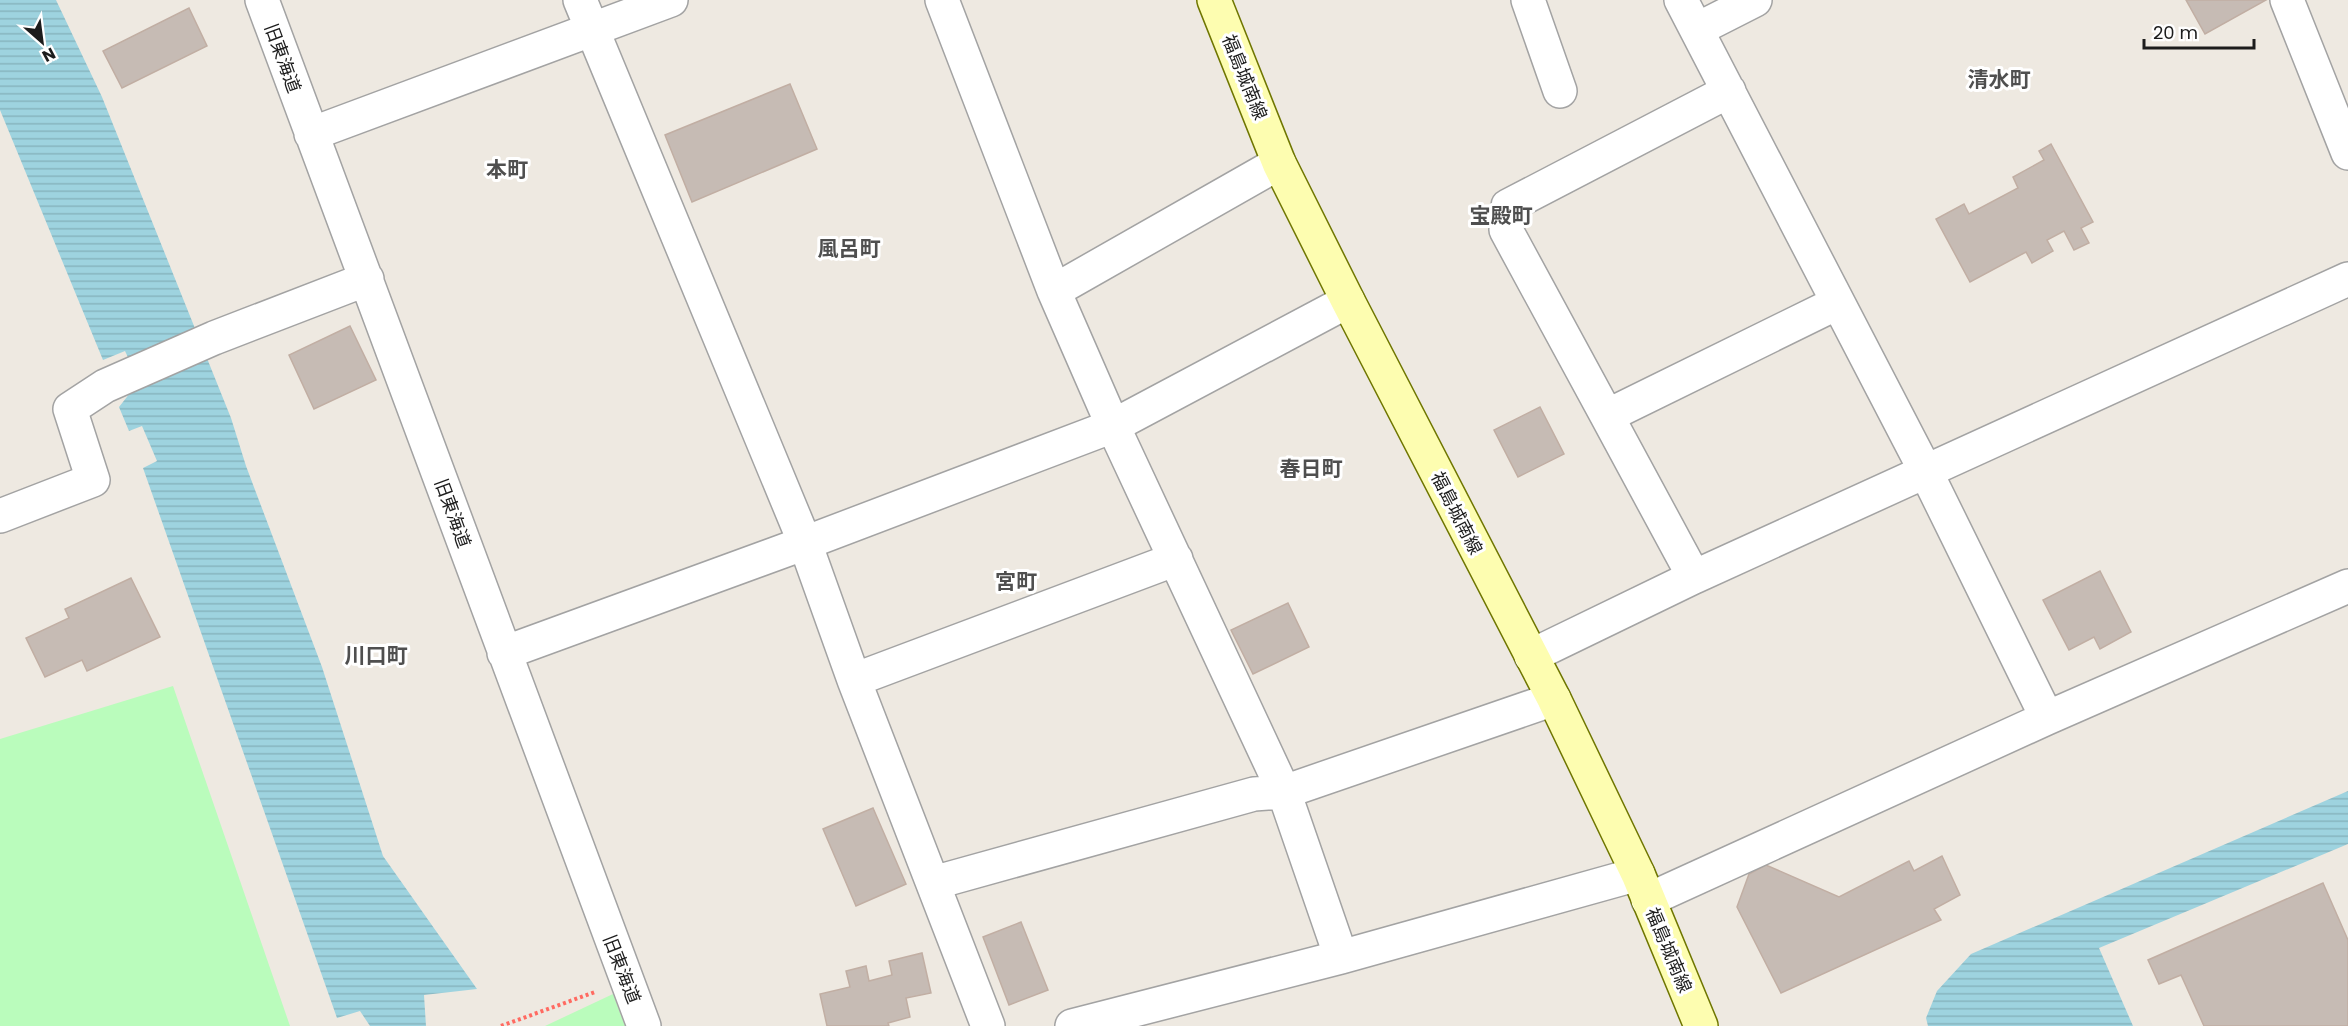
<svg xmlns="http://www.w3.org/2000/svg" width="2348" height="1026" font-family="Poppins,'Noto Sans JP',sans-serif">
	<defs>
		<pattern id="water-rules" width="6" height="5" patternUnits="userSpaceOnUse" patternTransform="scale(1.5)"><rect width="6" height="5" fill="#9ed3df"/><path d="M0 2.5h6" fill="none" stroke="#88b5bf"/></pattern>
	</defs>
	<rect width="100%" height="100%" fill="#eee9e1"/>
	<path fill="#bafcbc" d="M173,686L290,1026H0V739Z
		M613,994L625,1026H545Z"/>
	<path fill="url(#water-rules)" d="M0,0H56L102,97L231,418L246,466L322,667L383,856L477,989L424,995L426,1026H370L360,1011L337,1018L143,468L157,461L142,426L129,431L119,407L130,393L141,385L125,351L103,360L0,110Z
		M2348,791V844L2099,948L2133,1026H1928L1926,1018L1937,991L1971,954Z"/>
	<path fill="#c6bbb4" stroke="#c1aea3" stroke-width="1.5" d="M2186,0H2266L2205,34Z
		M189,8L207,46L122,88L103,51Z
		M790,84L817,149L692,202L665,135Z
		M2051,144L2093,222L2081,228L2089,243L2074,250L2064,231L2047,240L2053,251L2032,263L2026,252L1970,282L1936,219L1964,204L1969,214L2018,188L2013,177L2044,160L2039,151Z
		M350,326L376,380L314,409L289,355Z
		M1540,407L1564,454L1518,477L1494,430Z
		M2100,571L2131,632L2100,649L2094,637L2069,650L2043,600Z
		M131,578L160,637L87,671L82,660L45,677L26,638L69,618L65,609Z
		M1288,603L1309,647L1253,674L1231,630Z
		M873,808L906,884L856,906L823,829Z
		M1942,856L1960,895L1934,909L1941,920L1781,993L1737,907L1749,874L1766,865L1839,897L1909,861L1914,871Z
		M2323,883L2348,940V1026H2204L2181,975L2159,984L2148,960Z
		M1021,922L1048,990L1009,1005L983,937Z
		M922,953L931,993L906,998L910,1017L888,1023L889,1026H827L820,994L850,987L846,971L866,966L869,981L892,975L889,961Z"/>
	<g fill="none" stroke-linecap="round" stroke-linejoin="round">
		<defs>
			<path id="minor" d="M262,0L644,1026
				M580,0L805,543L854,680L988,1026
				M942,0L1054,291L1113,426L1284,792L1341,957
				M1528,0L1560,91
				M1681,0L1925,470L2047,718
				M2287,0L2348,153
				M1698,29L1755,0
				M1729,91L1508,206L1506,230L1607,416L1837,303
				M311,134L671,0
				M1054,291L1279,163
				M1607,416L1694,577
				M0,516L93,480L70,409L105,386L214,338L367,279
				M504,653L805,543L1113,426L1348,301
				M1531,656L1694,577L2348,279
				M854,680L1176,559
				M933,883L1254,794L1284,792L1554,699
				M1648,900L2047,718L2348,586
				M1072,1026L1341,957L1638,874"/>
			<path id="secondary" d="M1214,0L1279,163L1348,301L1554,699L1638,874L1701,1026"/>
		</defs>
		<use href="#minor" stroke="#a3a3a3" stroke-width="36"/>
		<use href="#secondary" stroke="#6f7600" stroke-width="36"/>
		<path stroke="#ff6a61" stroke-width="4" stroke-dasharray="3 3" stroke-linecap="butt" d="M501,1026L595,992"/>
		<use href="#minor" stroke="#fff" stroke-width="33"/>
		<use href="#secondary" stroke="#fdfdb0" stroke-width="33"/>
	</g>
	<g text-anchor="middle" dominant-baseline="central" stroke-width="6" stroke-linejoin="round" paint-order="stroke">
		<g font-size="18" fill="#1c1c1c" stroke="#fff">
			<text transform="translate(283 58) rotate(70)">旧東海道</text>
			<text transform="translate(1245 77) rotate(68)">福島城南線</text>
			<text transform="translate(453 513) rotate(70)">旧東海道</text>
			<text transform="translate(1457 513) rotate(63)">福島城南線</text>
			<text transform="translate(1669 950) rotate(67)">福島城南線</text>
			<text transform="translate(622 969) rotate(69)">旧東海道</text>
		</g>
		<g font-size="21" font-weight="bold" fill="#4f4f4f" stroke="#fff">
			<text x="1999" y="79">清水町</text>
			<text x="507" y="169">本町</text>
			<text x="1501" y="215">宝殿町</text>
			<text x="849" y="248">風呂町</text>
			<text x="1311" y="468">春日町</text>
			<text x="1016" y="581">宮町</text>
			<text x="376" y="655">川口町</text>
		</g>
	</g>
	<g transform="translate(42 42) rotate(152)" stroke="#ffffff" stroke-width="4.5" paint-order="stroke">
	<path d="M0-4.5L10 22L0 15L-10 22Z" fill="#1c1c1c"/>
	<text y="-9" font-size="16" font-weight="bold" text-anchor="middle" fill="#1c1c1c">N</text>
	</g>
	<path d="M2144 39v9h110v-9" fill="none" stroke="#1c1c1c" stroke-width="3"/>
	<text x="2153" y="39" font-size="18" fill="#1c1c1c" stroke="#ffffff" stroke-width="4.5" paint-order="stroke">20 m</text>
</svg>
